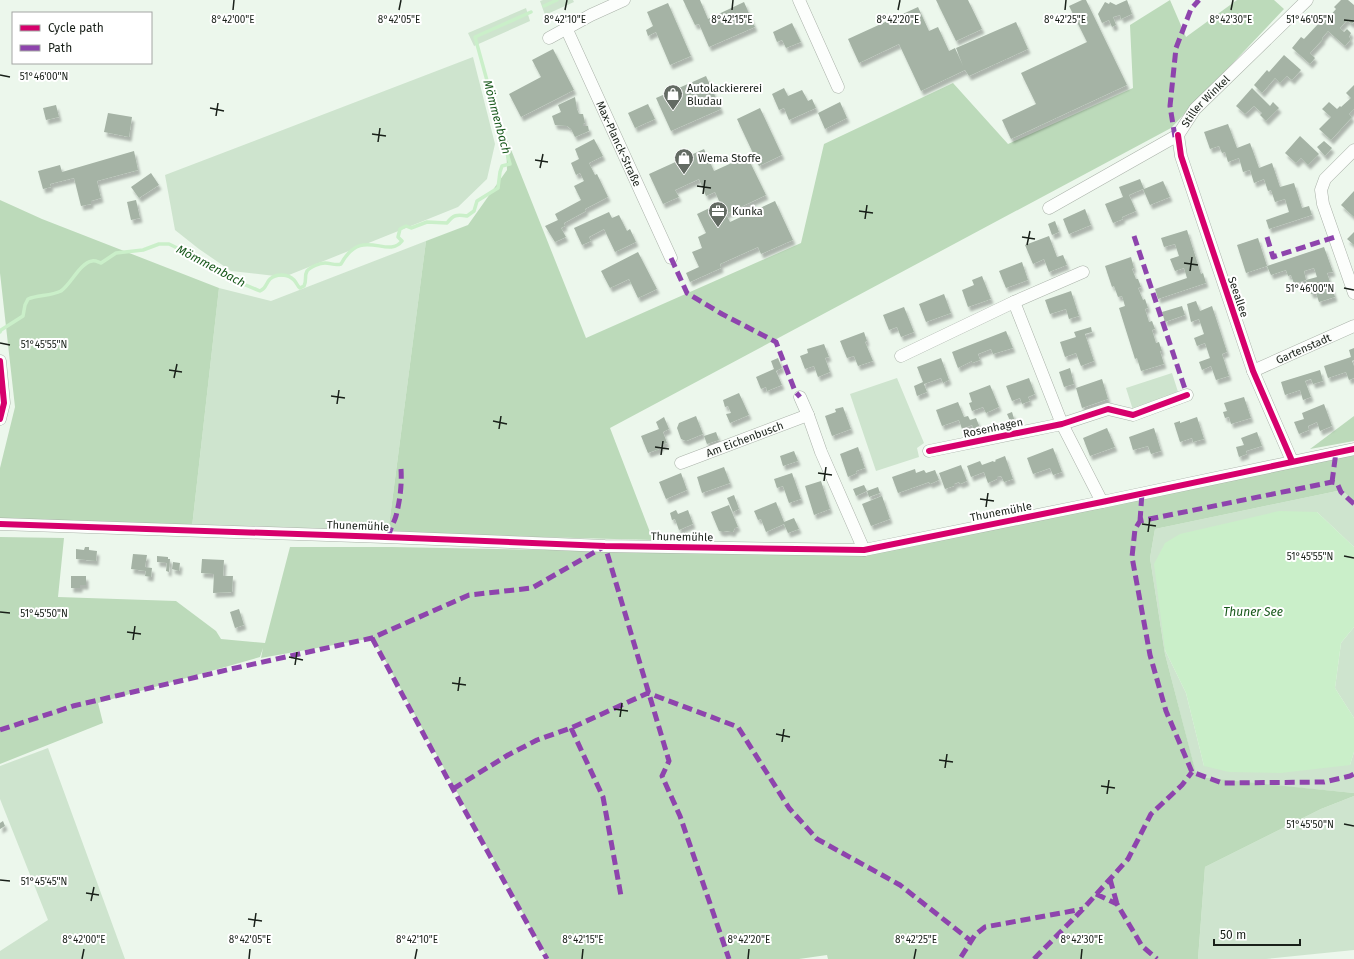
<svg xmlns="http://www.w3.org/2000/svg" width="1354" height="959" font-family="'Fira Sans',sans-serif">
	<defs>
		<filter id="shadow"><feDropShadow dx="2.5" dy="4.5" stdDeviation="1" flood-color="#0004"/></filter>
	</defs>
	<rect width="100%" height="100%" fill="#ecf7ec"/>
	<path fill="#cee4ce" d="M543,0H573L574,2L545,15L540,1Z
		M526,8L530,21L474,46L475,48L468,33Z
		M473,57L495,144L487,179L458,207L284,277L231,271L199,249L175,230L165,175Z
		M426,241L388,533L192,527L219,288L271,301Z
		M1172,373L1179,395L1133,410L1126,388Z
		M897,378L924,443L917,448L919,457L876,471L850,394Z
		M1342,490L1354,502V547L1317,512L1165,650L1186,693L1204,766L1350,765L1354,752V793L1197,778L1165,654L1150,558L1155,529Z
		M1354,627V718L1335,688L1341,643Z
		M48,748L125,959H0V951L48,920L0,799V766Z
		M1354,796V950L1266,959H1198L1205,867L1321,809Z"/>
	<path fill="#bcdaba" d="M1170,0L1186,37L1237,0H1274L1284,9L1171,128L610,428L653,540L388,533L426,241L468,225L507,170L506,137L586,338L801,243L824,144L953,83L1008,144L1133,88L1130,25Z
		M0,200L42,219L219,288L192,527L0,520V468L15,407L0,273Z
		M1354,416V441L1310,449Z
		M1354,450V502L1342,490L1155,529L1150,558L1165,654L1197,777L1354,793V796L1321,809L1205,867L1198,959H828L827,955L799,959H548L373,638L261,658L263,648L260,657L98,703L103,723L0,764V537L64,538L58,597L176,601L216,631L221,639L265,643L290,547H392L862,556Z"/>
	<path fill="#caefc9" d="M1279,511L1317,512L1354,547V627L1341,643L1335,688L1354,718V752L1350,765L1281,773L1229,772L1204,766L1186,693L1165,650L1154,564L1165,543L1180,534Z"/>
	<g fill="none" stroke-linecap="round" stroke-linejoin="round">
		<path stroke="#caefc9" stroke-width="3.5" d="M544,6L557,0
			M0,332L1,330L23,316L25,305L28,299C38,295 51,296 61,291C71,284 80,263 92,261C95,260 98,262 101,263L116,253L143,250L159,244H169L216,267L229,278L260,291C267,288 265,284 270,279C277,273 288,274 294,280C297,283 297,286 300,288L304,286C307,281 304,276 307,271C310,267 320,263 325,263C331,263 335,266 341,264C362,225 387,260 402,241L398,237L400,229L406,226L411,228L427,222L447,223C453,215 457,214 467,216L474,211L477,201L498,188L500,172L502,166L510,164L475,37L531,12"/>
	</g>
	<path fill="#a5b3a5" filter="url(#shadow)" d="M683,0H700L708,19L744,2L755,27L709,47L699,24L695,25Z
		M936,0H968L982,29L956,41Z
		M1082,0H1086L1127,85L1011,139L1002,120L1036,104L1021,73L1087,42L1069,6Z
		M1127,0L1132,14L1121,19L1120,15L1113,17L1116,25L1112,27L1109,20L1102,23L1098,14L1105,2L1109,4L1110,2L1116,5Z
		M1341,0H1348L1354,5V21L1352,24L1347,20L1340,28L1344,32L1347,29L1351,33L1349,37L1351,39L1345,46L1328,31L1322,38L1323,39L1310,53L1315,58L1310,64L1292,48L1301,37L1304,39L1319,23L1321,24L1327,17L1328,18L1336,9L1334,7Z
		M668,3L691,56L670,65L656,32L648,36L646,30L653,26L647,12Z
		M918,7L929,31L938,27L949,51L955,48L963,66L956,48L1016,22L1028,49L969,76L965,70L921,91L899,44L859,63L848,39Z
		M792,23L801,42L786,48L782,40L777,42L773,32Z
		M553,49L574,90L521,117L509,94L541,77L532,60Z
		M1284,55L1301,70L1292,80L1287,76L1280,83L1275,78L1262,93L1254,85L1267,70L1269,72Z
		M706,76L721,109L671,131L656,98Z
		M1354,85V109L1349,114L1352,117L1331,140L1319,129L1331,117L1322,109L1329,102L1337,109L1340,106L1341,107L1351,98L1346,93Z
		M784,88L788,96L802,90L808,101L812,99L816,108L789,120L784,108L779,110L772,94Z
		M1252,88L1270,106L1273,102L1279,108L1266,121L1260,115L1262,113L1254,106L1245,114L1236,106Z
		M575,97L577,109L579,114H583L585,123L583,124V126H588L589,131L575,137L571,129L567,126L555,125L552,116L561,112L558,105Z
		M840,102L847,118L825,129L818,113Z
		M648,104L655,119L635,128L628,113Z
		M56,105L59,117L46,120L43,108Z
		M760,108L782,155L759,166L737,119Z
		M108,113L132,117L129,137L104,132Z
		M1228,124L1237,148L1250,143L1259,168L1272,163L1280,187L1294,183L1302,208L1309,206L1312,215L1269,229L1266,220L1289,212L1285,199L1275,202L1271,190L1268,191L1264,179L1254,183L1250,170L1243,172L1239,158L1228,162L1225,152L1222,153L1219,146L1210,149L1204,132Z
		M1300,136L1319,154L1308,165L1301,158L1296,163L1285,153Z
		M594,139L603,156L589,163L595,175L597,174L608,197L585,209L586,211L564,223L565,226L561,228L566,237L555,242L545,226L558,220L555,214L581,200L574,186L584,181L580,173L576,175L571,163L579,159L575,149Z
		M1324,141L1332,148L1325,156L1317,147Z
		M704,149L714,171L747,156L766,195L726,214L730,222L775,201L793,240L761,254L758,247L720,264L721,268L690,282L686,273L699,267L692,252L702,248L698,237L706,233L697,214L720,203L715,192L706,196L699,179L675,190L679,197L663,204L649,174Z
		M134,151L138,170L97,181L101,198L91,201V204L81,206L74,178L50,184L51,187L43,189L38,171L60,165L62,172Z
		M151,173L159,185L139,198L131,187Z
		M1140,179L1144,189L1163,181L1170,197L1150,205L1143,189L1129,195L1136,211L1122,217L1123,219L1113,223L1105,204L1123,197L1119,187Z
		M1354,191V217L1341,205Z
		M136,200L140,218L131,220L127,202Z
		M1085,209L1091,225L1069,234L1063,219Z
		M609,212L612,218L619,215L627,231L630,229L636,242L615,252L604,229L589,237L591,241L582,245L574,228Z
		M1055,221L1059,232L1052,235L1048,224Z
		M1187,230L1201,274L1203,273L1206,283L1158,299L1155,289L1187,278L1184,268L1175,271L1170,259L1179,256L1175,244L1164,247L1161,238Z
		M1354,232V245L1347,239Z
		M1049,236L1057,257L1063,255L1067,265L1049,272L1044,259L1033,264L1025,245Z
		M1258,238L1267,266L1246,273L1237,245Z
		M1324,247L1333,272L1327,273L1335,297L1319,302L1316,293L1311,294L1306,280L1317,277L1314,268L1304,271L1306,280L1294,284L1291,275L1288,276L1286,270L1271,275L1267,266Z
		M638,252L657,289L638,298L629,279L610,288L601,271Z
		M1131,257L1134,268L1132,269L1136,279H1138L1141,287L1138,288L1143,300L1145,299L1148,308L1145,309L1149,322L1152,321L1155,329L1152,330L1156,343L1159,342L1162,351H1160L1164,364L1141,371L1137,358L1135,359L1119,308L1125,306L1122,296L1118,297L1114,286L1112,287L1105,266Z
		M1022,262L1028,280L1006,288L999,271Z
		M982,276L991,299L968,307L962,290L974,285L972,280Z
		M1071,291L1079,316L1069,319L1066,309L1050,314L1045,300Z
		M944,294L951,313L926,322L919,304Z
		M1196,301L1200,311L1212,306L1227,352L1222,354L1229,376L1216,380L1211,366L1202,370L1199,362L1210,358L1205,343L1197,346L1194,338L1204,334L1199,319L1191,322L1187,304Z
		M1182,306L1185,315L1165,322L1162,312Z
		M904,307L914,332L901,337L897,327L889,330L883,315Z
		M1091,327L1092,332L1085,334L1094,361L1081,366L1076,353L1065,357L1060,342L1076,337L1074,332Z
		M1006,331L1013,348L993,354L991,349L978,354L980,360L972,363V361L958,368L952,352Z
		M864,332L867,341L865,342L873,361L858,366L854,356L847,358L840,341Z
		M824,344L829,357L825,358L830,372L818,377L814,366L805,369L800,356L808,353L807,349Z
		M1354,348V360L1352,361L1354,366V378L1349,380L1346,372L1328,378L1324,366L1351,357L1349,350Z
		M778,358L782,368L776,371L782,385L767,391L766,387L761,389L756,377L774,369L771,361Z
		M941,358L949,380L943,383L941,378L924,384L927,392L917,396L914,386L923,382L917,367Z
		M1070,368L1074,384L1064,387L1059,372Z
		M1320,370L1323,381L1313,384L1311,379L1305,381L1311,397L1303,400L1300,390L1285,395L1281,382Z
		M1029,378L1035,394L1028,397L1030,401L1022,404L1020,398L1012,401L1006,386Z
		M1102,379L1108,399L1082,408L1076,388Z
		M990,385L999,407L986,413L983,407L972,411L969,403L972,402L969,393Z
		M739,393L749,415L730,423L726,414L731,413L728,406L725,407L723,400Z
		M1244,397L1251,418L1231,424L1229,417L1225,418L1223,412L1227,411L1224,403Z
		M958,402L964,417L968,416L970,420L976,418L980,428L974,430L972,425L962,429L959,420L942,426L936,410Z
		M1324,404L1332,426L1320,431L1317,422L1308,426L1309,430L1299,434L1294,422L1304,419L1302,413Z
		M843,407L851,429L832,436L825,416L836,412L835,409Z
		M1012,412L1015,422L1011,423L1007,414Z
		M696,416L703,434L686,441L681,439L677,428L679,423Z
		M664,417L669,429L663,432L667,443L661,445L659,449L648,453L641,436L659,429L656,422Z
		M1197,417L1204,439L1193,442L1192,438L1180,442L1174,423L1180,421V423Z
		M1107,428L1115,447L1090,456L1083,438Z
		M1154,428L1161,451L1151,454L1148,446L1133,450L1129,437Z
		M716,432L719,440L707,444L704,436Z
		M1257,432L1262,446L1246,451L1247,454L1239,457L1236,447L1244,445L1241,438Z
		M858,447L865,468L856,471L857,473L848,477L840,454Z
		M1053,448L1062,472L1053,475L1050,468L1033,474L1027,458Z
		M794,451L798,461L783,466L780,456Z
		M1005,456L1013,479L1004,482L1001,476L997,477V479L988,483L984,472L971,477L967,466L980,461L982,465L993,461L994,462L996,461L995,460Z
		M961,465L967,481L960,484L959,482L954,484V486L945,489L939,473Z
		M724,467L730,483L702,493L697,477Z
		M915,469L916,473L924,470L926,473L935,470L939,480L930,484L929,482L898,493L892,477Z
		M681,473L687,490L666,499L659,482Z
		M792,473L801,499L789,503L783,486L777,488L774,479Z
		M821,481L830,509L814,515L805,486Z
		M864,485L867,491L878,487L880,493L869,497L867,491L856,496L853,489Z
		M734,495L739,509L733,512L727,498Z
		M882,496L890,519L871,526L862,504Z
		M776,502L784,522L794,518L799,529L788,533L784,524L766,532L761,519L758,520L754,511Z
		M729,505L738,527L735,528L733,532H731L727,531L723,532L719,531L711,512Z
		M676,510L678,514L688,510L693,524L679,530L675,519L672,520L670,513Z
		M85,547H89V550L97,551L96,561L76,559V549L84,550Z
		M133,554L147,555L145,567L152,568L151,577L145,576L146,571L131,569Z
		M157,556L168,557V559H170L169,572L166,571L167,563L157,562Z
		M202,559L224,560L223,576H233L232,592L213,593L214,574L201,573Z
		M173,562L180,563L179,571L172,569Z
		M71,576H86V585H80V588H71Z
		M239,609L244,625L235,628L230,612Z
		M3,821L5,826L0,829V823Z"/>
	<g fill="none" stroke-linecap="round" stroke-linejoin="round">
		<defs>
			<g id="street">
				<path d="M799,0L838,87"/>
				<path id="s1" d="M567,30L671,258"/>
				<path d="M549,38L591,15L624,0"/>
				<path d="M1178,135L1181,156L1253,371L1292,461"/>
				<path d="M1354,150L1325,179L1321,190L1323,204L1354,293"/>
				<path id="s2" d="M1049,208L1178,135L1195,109L1307,0"/>
				<path d="M1014,302L1062,424L1102,502"/>
				<path d="M901,356L1014,302L1083,272"/>
				<path d="M0,361L4,403L0,419"/>
				<path id="s3" d="M1253,371L1354,326"/>
				<path d="M800,397L808,415L821,452L864,550"/>
				<path d="M929,451L1062,424L1108,409L1133,415L1187,395"/>
				<path id="s4" d="M681,463L808,415"/>
				<path d="M0,524L385,537L605,546L864,550L1102,502L1354,449"/>
			</g>
		</defs>
		<use href="#street" stroke="#aab2a9" stroke-width="13"/>
		<use href="#street" stroke="#fcfefc" stroke-width="12"/>
		<path stroke="#8e44ad" stroke-width="5" stroke-dasharray="10 5" stroke-linecap="butt" d="M1175,137L1170,106L1176,48L1191,9L1199,0
			M1134,236L1187,395
			M1267,237L1273,257L1335,237
			M671,258L687,293L722,314L776,342L795,391L800,397
			M1332,482L1336,452
			M1354,504L1341,492L1337,483L1332,482L1140,521L1135,529L1132,557L1150,655L1166,711L1192,772L1222,783L1324,782L1350,776L1354,774
			M1140,521L1142,493
			M389,537C389,530 394,523 396,516C400,500 402,485 401,469
			M372,638L453,789L547,959
			M571,728L603,797L621,896
			M0,730L73,706L231,669L372,638L469,595L532,588L605,546L669,761L662,776L680,816L729,959
			M453,789L508,755L537,740L571,728L648,693L738,727L789,808L817,839L900,885L971,941
			M1110,879L1117,904
			M1096,894L1117,904L1142,946L1157,959
			M961,957L975,935L985,927L1083,909
			M1034,959L1083,909L1128,859L1151,814L1182,785L1192,772"/>
		<defs>
			<path id="cycleway" d="M1178,135L1181,156L1253,371L1292,461
				M0,361L4,403L0,419
				M929,451L1062,424L1108,409L1133,415L1187,395
				M0,524L385,537L605,546L864,550L1102,502L1354,449"/>
		</defs>
		<use href="#cycleway" stroke="#fff" stroke-width="8"/>
		<use href="#cycleway" stroke="#d6006c" stroke-width="6"/>
	</g>
	<path fill="none" stroke="#192019" stroke-width="1.5" d="M233,10L234,0M399,10L401,0M565,10L567,0M732,10L733,0M898,10L900,0M1065,10L1066,0M1231,10L1233,0M1344,20L1354,21M0,75L10,77M210,108L224,111M216,116L218,103M372,134L386,136M378,142L380,128M535,160L548,162M540,168L543,154M697,186L711,188M703,194L705,180M859,211L873,213M865,219L867,205M1022,237L1035,239M1027,245L1030,231M1184,263L1198,265M1190,271L1192,257M1344,288L1354,290M0,343L10,345M169,370L182,372M174,378L177,364M331,396L345,398M337,404L339,390M493,421L507,424M499,429L501,416M655,447L669,449M661,455L663,441M818,473L832,475M824,481L826,467M980,499L994,501M986,507L988,493M1142,524L1156,526M1148,532L1150,518M1344,556L1354,558M0,612L10,613M127,632L141,634M133,640L135,626M289,657L303,660M295,665L297,652M452,683L466,685M458,691L460,677M614,709L628,711M620,717L622,703M776,734L790,737M782,742L784,729M939,760L953,762M945,768L947,754M1101,786L1115,788M1107,794L1109,780M1344,824L1354,826M0,880L10,881M86,893L99,895M91,901L94,887M248,919L262,921M254,927L256,913M82,959L84,949M249,959L250,949M415,959L417,949M582,959L583,949M748,959L749,949M914,959L916,949M1081,959L1082,949"/>
	<defs>
		<symbol id="shop-pin" viewBox="-11 -11 22 30"><path d="M0 17L-7.5 6A9.5 9.5 0 1 1 7.5 6Z" fill="#636b63" stroke="#fff"/><path d="M-5-2.5h2.3a2.7 3.5 0 0 1 5.4 0H5L5.5 6h-11ZM-1.5-2.5h3a1.5 2.3 0 0 0-3 0Z" fill="#fff"/></symbol>
		<symbol id="office-pin" viewBox="-11 -11 22 30"><path d="M0 17L-7.5 6A9.5 9.5 0 1 1 7.5 6Z" fill="#636b63" stroke="#fff"/><path d="M-6-3h4V-5.5h4V-3h4V5H-6ZM-1-4.5V-3h2v-1.5ZM-6 0V1H6V0Z" fill="#fff"/></symbol>
	</defs>
	<g fill-rule="evenodd">
		<use href="#shop-pin" x="662" y="83" width="22" height="30"/>
		<use href="#shop-pin" x="673" y="147" width="22" height="30"/>
		<use href="#office-pin" x="707" y="200" width="22" height="30"/>
	</g>
	<g text-anchor="middle" dominant-baseline="central" stroke-width="4" stroke-linejoin="round" paint-order="stroke">
		<g font-size="11" fill="#192019" stroke="#fff" text-anchor="start">
			<text x="687" y="88">Autolackiererei<tspan x="687" dy="13">Bludau</tspan></text>
			<text x="698" y="158">Wema Stoffe</text>
			<text x="732" y="211">Kunka</text>
		</g>
		<g font-size="11" fill="#192019" stroke="#fff">
			<text stroke="none"><textPath href="#s2" startOffset="192">Stiller Winkel</textPath></text>
			<text stroke="none"><textPath href="#s1" startOffset="125">Max-Planck-Straße</textPath></text>
			<text transform="translate(1238 297) rotate(71)">Seeallee</text>
			<text stroke="none"><textPath href="#s3" startOffset="55">Gartenstadt</textPath></text>
			<text transform="translate(993 428) rotate(-12)">Rosenhagen</text>
			<text stroke="none"><textPath href="#s4" startOffset="68">Am Eichenbusch</textPath></text>
			<text transform="translate(1001 512) rotate(-11)">Thunemühle</text>
			<text transform="translate(358 526) rotate(2)">Thunemühle</text>
			<text transform="translate(682 537) rotate(1)">Thunemühle</text>
		</g>
		<g font-size="12" font-style="italic" fill="#17581a" stroke="#fff">
			<text transform="translate(497 117) rotate(75)">Mömmenbach</text>
			<text transform="translate(211 266) rotate(28)">Mömmenbach</text>
			<text x="1253" y="612">Thuner See</text>
		</g>
	</g>
	<g font-size="10" text-anchor="middle" fill="#192019" stroke="#fff" stroke-width="4" stroke-linejoin="round" paint-order="stroke">
		<text x="233" y="23">8°42'00"E</text>
		<text x="399" y="23">8°42'05"E</text>
		<text x="565" y="23">8°42'10"E</text>
		<text x="732" y="23">8°42'15"E</text>
		<text x="898" y="23">8°42'20"E</text>
		<text x="1065" y="23">8°42'25"E</text>
		<text x="1231" y="23">8°42'30"E</text>
		<text x="1310" y="23">51°46'05"N</text>
		<text x="44" y="80">51°46'00"N</text>
		<text x="1310" y="292">51°46'00"N</text>
		<text x="44" y="348">51°45'55"N</text>
		<text x="1310" y="560">51°45'55"N</text>
		<text x="44" y="617">51°45'50"N</text>
		<text x="1310" y="828">51°45'50"N</text>
		<text x="44" y="885">51°45'45"N</text>
		<text x="84" y="943">8°42'00"E</text>
		<text x="250" y="943">8°42'05"E</text>
		<text x="417" y="943">8°42'10"E</text>
		<text x="583" y="943">8°42'15"E</text>
		<text x="749" y="943">8°42'20"E</text>
		<text x="916" y="943">8°42'25"E</text>
		<text x="1082" y="943">8°42'30"E</text>
	</g>
	<rect x="12" y="12" width="140" height="52" fill="#ffffff" stroke="#a3a6a3"/>
	<rect x="20" y="25" width="20" height="6" fill="#d6006c" stroke="#a3a6a3"/>
	<text x="48" y="32" font-size="12" fill="#192019">Cycle path</text>
	<rect x="20" y="45" width="20" height="6" fill="#8e44ad" stroke="#a3a6a3"/>
	<text x="48" y="52" font-size="12" fill="#192019">Path</text>
	<path d="M1214 939v6h86v-6" fill="none" stroke="#192019" stroke-width="2"/>
	<text x="1220" y="939" font-size="12" fill="#192019" stroke="#ffffff" stroke-width="3" paint-order="stroke">50 m</text>
</svg>
